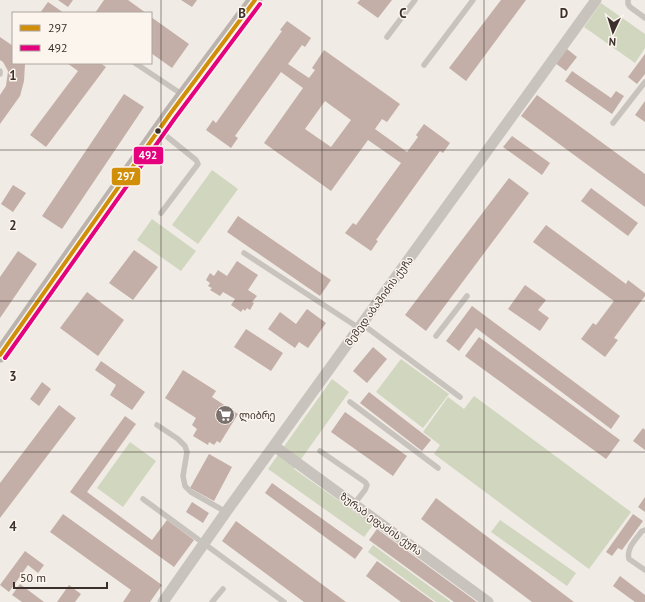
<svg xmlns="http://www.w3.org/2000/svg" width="645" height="602" font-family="'PT Sans','Noto Sans Georgian',sans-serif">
	<rect width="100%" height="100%" fill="#f0ebe5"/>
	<path fill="#d1d6bf" d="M601,3L645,34V48L635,63L584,27Z
		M212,170L238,189L198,244L172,225Z
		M152,219L196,251L181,271L137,240Z
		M401,359L449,394L423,428L376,392Z
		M332,379L349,392L294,469L373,525L364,537L268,469Z
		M474,396L631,512L589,569L434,454L440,445L423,432L448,397L464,409Z
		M130,442L156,461L123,507L97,488Z
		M500,520L576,573L567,586L491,532Z
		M373,545L451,602H436L368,552Z"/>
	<path fill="#c3afa7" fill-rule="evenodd" d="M58,0H73L68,7Z
		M104,0H128L146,13H95Z
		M181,0H197L192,7Z
		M360,0H392L378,18L357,3Z
		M501,0H526L466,81L449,68Z
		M48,2L64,13H40Z
		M151,17L189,44L172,68L151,53Z
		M287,21L311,38L305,47L302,45L288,64L309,78L315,70L312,68L324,50L400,104L387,122L382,119L375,129L407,152L418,137L416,135L424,124L450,143L443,153L440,151L376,240L378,241L371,251L345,233L353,223L356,225L401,163L368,140L331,191L264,143L303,88L281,72L235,136L238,138L231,148L206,130L213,120L216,123L282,31L280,30ZM325,101L351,120L331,147L305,129Z
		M0,37L13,46V63L25,64L24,81L20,96L0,124V95L6,86L8,71L3,62L0,60Z
		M567,49L577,57L566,71L555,63Z
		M645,54V74L637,84L628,77Z
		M67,63H100L106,67L46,147L30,135L78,71Z
		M572,71L611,98L616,91L624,96L612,114L565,81Z
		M124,94L144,107L62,229L42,216Z
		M537,95L645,174V207L521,116Z
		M645,101V122L635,115Z
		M512,136L550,163L542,175L503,147Z
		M509,178L529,193L426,331L405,315Z
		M13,185L26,193L13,212L1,204Z
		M591,188L638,223L628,236L581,201Z
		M238,216L331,280L320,296L227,232Z
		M546,225L626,284L628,280L645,293V296L614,338L618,340L605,357L581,339L593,323L596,325L614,301L533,242Z
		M134,250L158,267L133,300L109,283Z
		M18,251L37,264L0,318V277Z
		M237,261L258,275L248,290L257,296L252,302L254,303L250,310L247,308L245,311L243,309L241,312L231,305L235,299L223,292L220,296L210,290L212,288L208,286L210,283L206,280L210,273L214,276L218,270L227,276Z
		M525,285L546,300L538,310L549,318L540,331L508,309Z
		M87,292L124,320L98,356L60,328Z
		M472,306L620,416L611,429L476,328L459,351L446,341Z
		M307,309L326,323L308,348L299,342L295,348L268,329L280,312L296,324Z
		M246,329L283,353L271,371L234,347Z
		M479,337L620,440L606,459L465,356Z
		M373,347L387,359L367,383L353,371Z
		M101,361L145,392L132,410L110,395L116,385L95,370Z
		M183,370L216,391L212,397L238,414L220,443L217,441L214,445L209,442L208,445L193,436L197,429L192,425L196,418L165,398Z
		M42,382L51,389L39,406L30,399Z
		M369,392L431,440L422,451L360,403Z
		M59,405L76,418L0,518V483Z
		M345,412L407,456L393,476L331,432Z
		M125,416L136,424L87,492L152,540L167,520L194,540L174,567L70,492Z
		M643,428L645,430V450L633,441Z
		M209,454L232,467L214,501L190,488Z
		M272,483L363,548L355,559L265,493Z
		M645,497V512L638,507Z
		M436,498L574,602H532L421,519Z
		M192,502L209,513L203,523L186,512Z
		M63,514L162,585L150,602H123L131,590L50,532Z
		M633,514L643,521L622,550L618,548L612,556L606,552Z
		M236,521L346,602H304L222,541Z
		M377,529L477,602H454L369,540Z
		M25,551L44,565L38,573L28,565L9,592L0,585Z
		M377,561L434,602H401L366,576Z
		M620,576L645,595V602H635L613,586Z
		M20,584L44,602H22L12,595Z
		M69,585L81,594L75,602H57Z"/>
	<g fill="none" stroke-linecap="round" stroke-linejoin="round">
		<path stroke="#c9c3be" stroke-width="5.5" d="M628,0V4L630,7L645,18
			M387,37L415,0
			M135,63L183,95
			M424,65L473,0
			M0,71V74
			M613,123L645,82
			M160,131L196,160L198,164L161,213
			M244,253L359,328
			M362,324L460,397
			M436,336L467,296
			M350,402L438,468
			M157,425L178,439L185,446L187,452L183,476L185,486L191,492L226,512
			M320,451L365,482L367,485L365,490L354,504
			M143,499L284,602
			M645,530L642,531C636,539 626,548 629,559L645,570
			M212,602L223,589"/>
		<path stroke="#c9c3be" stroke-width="11" d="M274,446L488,602
			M163,602L226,512L596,0"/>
		<path stroke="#bab3ae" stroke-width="15" d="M0,355L170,114L255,0"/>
		<defs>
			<path id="bus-1" d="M0,355L170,114L255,0"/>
			<path id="bus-2" d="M5,358L175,118L260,4"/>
		</defs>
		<use href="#bus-1" stroke="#fbf5ee" stroke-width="7"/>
		<use href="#bus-2" stroke="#fbf5ee" stroke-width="7"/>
		<use href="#bus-1" stroke="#d18e09" stroke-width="4"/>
		<use href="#bus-2" stroke="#e5007d" stroke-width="4"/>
	</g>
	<path fill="none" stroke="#3b302b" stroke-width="1" stroke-opacity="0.55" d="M161,0V602M322,0V602M484,0V602M0,150H645M0,301H645M0,452H645"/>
	<defs>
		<symbol id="supermarket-disc" viewBox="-11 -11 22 22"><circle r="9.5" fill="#7a716c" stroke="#fbf5ee"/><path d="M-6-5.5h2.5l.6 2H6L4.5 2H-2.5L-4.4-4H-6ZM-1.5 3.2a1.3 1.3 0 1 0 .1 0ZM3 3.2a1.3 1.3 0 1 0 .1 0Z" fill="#fff"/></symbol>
	</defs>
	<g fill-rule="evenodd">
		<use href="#supermarket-disc" x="214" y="404" width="22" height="22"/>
	</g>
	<circle fill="#3b302b" stroke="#fbf5ee" stroke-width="1.5" cx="158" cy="131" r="3.5"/>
	<g text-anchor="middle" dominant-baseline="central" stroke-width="3" stroke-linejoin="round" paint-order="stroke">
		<g font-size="10" fill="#3b302b" stroke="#fbf5ee">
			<text transform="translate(379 301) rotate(-54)">მემედ აბაშიძის ქუჩა</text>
			<text transform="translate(381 524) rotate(36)">ზურაბ ეფაძის ქუჩა</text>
		</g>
		<g font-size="10" fill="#3b302b" stroke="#fbf5ee" text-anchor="start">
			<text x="239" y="415">ლიბრე</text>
		</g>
	</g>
	<g font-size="13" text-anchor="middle" font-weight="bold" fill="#3b302b" stroke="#fbf5ee" stroke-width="3" stroke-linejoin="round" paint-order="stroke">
		<text x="242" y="18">B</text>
		<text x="403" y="18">C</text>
		<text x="564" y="18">D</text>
		<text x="13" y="80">1</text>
		<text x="13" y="230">2</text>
		<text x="13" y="381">3</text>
		<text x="13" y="531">4</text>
	</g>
	<g stroke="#fbf5ee" stroke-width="1.5">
		<rect x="133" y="146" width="31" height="19" rx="4" fill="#e5007d"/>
		<rect x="111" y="167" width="30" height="19" rx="4" fill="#d18e09"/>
	</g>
	<g font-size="11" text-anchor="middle" font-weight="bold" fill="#fff">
		<text x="148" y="159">492</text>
		<text x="126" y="180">297</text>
	</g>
	<rect x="12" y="12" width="140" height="52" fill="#fbf5ee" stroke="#aea6a0"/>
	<rect x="20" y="25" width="20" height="6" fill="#d18e09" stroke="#aea6a0"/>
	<text x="48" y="32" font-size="12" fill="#3b302b">297</text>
	<rect x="20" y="45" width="20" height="6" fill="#e5007d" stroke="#aea6a0"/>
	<text x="48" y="52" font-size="12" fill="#3b302b">492</text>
	<g transform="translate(613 32) rotate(184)" stroke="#fbf5ee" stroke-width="3" paint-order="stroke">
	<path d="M0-3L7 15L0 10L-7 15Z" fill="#3b302b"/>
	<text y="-6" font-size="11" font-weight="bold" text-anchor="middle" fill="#3b302b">N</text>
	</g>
	<path d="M14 582v6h93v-6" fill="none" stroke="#3b302b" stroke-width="2"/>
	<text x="20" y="582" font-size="12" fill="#3b302b" stroke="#fbf5ee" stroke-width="3" paint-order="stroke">50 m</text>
</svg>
